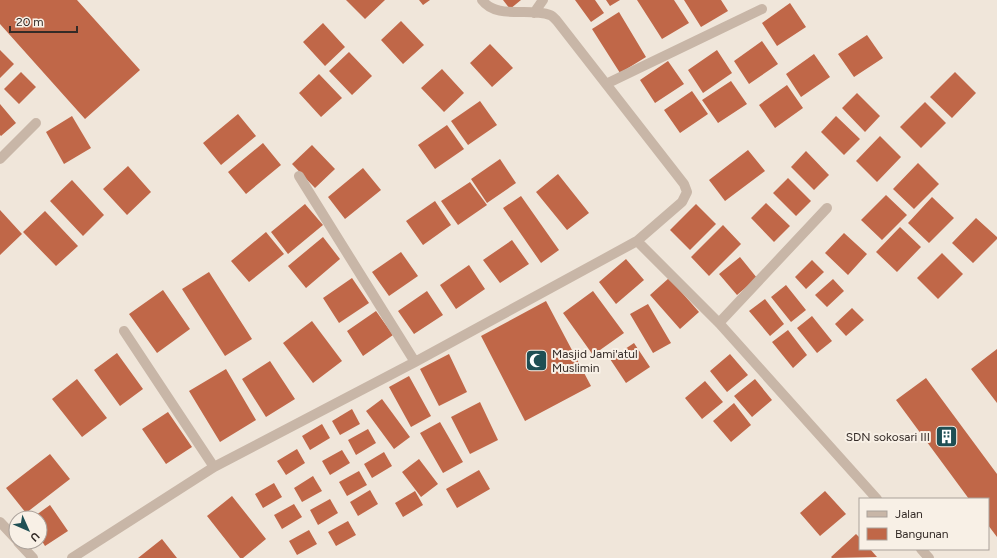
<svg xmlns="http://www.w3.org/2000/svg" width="997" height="558" font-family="Figtree,sans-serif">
	<rect width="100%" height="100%" fill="#f0e6da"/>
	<path fill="#c06748" d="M0,0H77L140,70L85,119L0,24Z
		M346,0H385L365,19Z
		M419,0H430L423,5Z
		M503,0H521L510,9Z
		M575,0H595L604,13L591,22Z
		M606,0H620L610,6Z
		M637,0H674L689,23L662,39Z
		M684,0H721L728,11L701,27Z
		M790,3L806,27L777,46L762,23Z
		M619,12L646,57L620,73L592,29Z
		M401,21L424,45L403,64L381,40Z
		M323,23L345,47L325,66L303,42Z
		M867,35L883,58L854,77L838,54Z
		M762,41L778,64L749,84L734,61Z
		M490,44L513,68L492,87L470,63Z
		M0,50L14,64L0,78Z
		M717,50L732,73L703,93L688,70Z
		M349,52L372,76L352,95L329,71Z
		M814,54L830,77L801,97L786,74Z
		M668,61L684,84L655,103L640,80Z
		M442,69L464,93L444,112L421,88Z
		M21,72L36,87L19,104L4,89Z
		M955,72L976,93L952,118L930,97Z
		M319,74L342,98L321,117L299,93Z
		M731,81L747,104L718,123L702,100Z
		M787,85L803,108L775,128L759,105Z
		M692,91L708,114L680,133L664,110Z
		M857,93L880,116L865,132L842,108Z
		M480,101L497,125L468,145L451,121Z
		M925,102L946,123L921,148L900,127Z
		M0,104L16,123L1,136L0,135Z
		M238,114L256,136L221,165L203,143Z
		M72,116L91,148L64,164L46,132Z
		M836,116L860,139L844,155L821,132Z
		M447,125L464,149L435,169L418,145Z
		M880,136L901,157L877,182L856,161Z
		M263,143L281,165L246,194L228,172Z
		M312,145L335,169L315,188L292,164Z
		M748,150L765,171L725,201L709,180Z
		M806,151L829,175L814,190L791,167Z
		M500,159L516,183L487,203L471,179Z
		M918,163L939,184L914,209L893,189Z
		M128,166L151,192L127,215L103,189Z
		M363,168L381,190L345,219L328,197Z
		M558,174L589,213L567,230L536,192Z
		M788,178L811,201L796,216L773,193Z
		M72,180L104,215L83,236L50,201Z
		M470,182L487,205L458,225L441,201Z
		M886,195L907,215L882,240L861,220Z
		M521,196L559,250L541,263L503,208Z
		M932,197L954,218L929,243L908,223Z
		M435,201L451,225L423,245L406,221Z
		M766,203L790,226L774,242L751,218Z
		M305,204L323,225L288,254L271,232Z
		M696,204L716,224L690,250L670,230Z
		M0,210L22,234L0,255Z
		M45,211L78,246L56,266L23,232Z
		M976,218L997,237V239L973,263L952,243Z
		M723,225L741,244L709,276L691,257Z
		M900,227L921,247L897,272L876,252Z
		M266,232L284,254L249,282L231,261Z
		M844,233L867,254L848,275L825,253Z
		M323,237L340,259L306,288L288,266Z
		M512,240L529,264L500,283L483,260Z
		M401,252L418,276L389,296L372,272Z
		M942,253L963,274L938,299L917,278Z
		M740,257L757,278L737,295L719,274Z
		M626,259L644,280L616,304L599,282Z
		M812,260L824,272L806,289L795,277Z
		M469,265L485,289L456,309L440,285Z
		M209,272L252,339L225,356L182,289Z
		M352,278L369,303L339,323L323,298Z
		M669,278L699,312L680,329L650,295Z
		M833,279L844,291L827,307L815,295Z
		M786,285L806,310L791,322L771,297Z
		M163,290L190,329L157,353L129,314Z
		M427,291L443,315L414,334L398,311Z
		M593,291L624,333L593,355L563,313Z
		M765,299L784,324L770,336L749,311Z
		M546,301L591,386L525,421L481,336Z
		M648,304L671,343L653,353L630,314Z
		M852,308L864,320L846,336L835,324Z
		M376,311L393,335L363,356L347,331Z
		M812,316L832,341L817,353L797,328Z
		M312,321L342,361L313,383L283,343Z
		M788,330L807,355L793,368L772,342Z
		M634,343L650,367L626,383L610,359Z
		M997,349V403L971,369Z
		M117,353L143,389L120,406L94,370Z
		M449,354L467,392L439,406L420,369Z
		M730,354L748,375L727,392L710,371Z
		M270,361L295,399L266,417L242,379Z
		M226,369L256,420L220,442L189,391Z
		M409,376L431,416L411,427L389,387Z
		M926,378L997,474V537L988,525V499H969L896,400Z
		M77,379L107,418L82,437L52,399Z
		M755,379L772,400L752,417L734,396Z
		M705,381L723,402L702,419L685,398Z
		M382,399L410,437L394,449L366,411Z
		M480,402L498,440L470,454L451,417Z
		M734,403L751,425L731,442L713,421Z
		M352,409L360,424L340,435L332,421Z
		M168,412L192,447L166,464L142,429Z
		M440,422L463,462L443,473L420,433Z
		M322,424L330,438L310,450L302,436Z
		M368,429L376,443L356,455L348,440Z
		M297,449L305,463L286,475L277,461Z
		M342,450L350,463L330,475L322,461Z
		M384,452L392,466L372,478L364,464Z
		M50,454L70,479L26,513L6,488Z
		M419,459L438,484L421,497L402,472Z
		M479,470L490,489L457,508L446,489Z
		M359,471L367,485L347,496L339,482Z
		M313,476L322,491L302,502L294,488Z
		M274,483L282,497L263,508L255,494Z
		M370,490L378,504L358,516L350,502Z
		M415,491L423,505L403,517L395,503Z
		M825,491L846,514L820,536L800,513Z
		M232,496L266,539L243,558H240L207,516Z
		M330,499L338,513L318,525L310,510Z
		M294,504L302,517L282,529L274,515Z
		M50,505L68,531L45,546L40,538V518H32Z
		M348,521L356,535L336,546L328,532Z
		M309,530L317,544L297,555L289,541Z
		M856,534L860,538V549H870L877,557L832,558L831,557Z
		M162,539L177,558H138Z"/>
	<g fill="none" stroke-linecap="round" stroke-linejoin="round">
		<path stroke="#c8b6a7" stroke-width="10" d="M534,13L543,0
			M606,84L762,9
			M0,159L36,123
			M299,176L415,362
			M637,241L719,323L877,499
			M719,323L827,208
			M124,331L214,467
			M0,522L16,539
			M18,542L33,558
			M921,549L929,558
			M72,558L214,467L415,362L637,241L682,202L687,192L684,184L557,21C555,19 553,16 550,15C529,7 497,20 482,0"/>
	</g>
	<defs>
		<symbol id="mosque-square" viewBox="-11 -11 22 22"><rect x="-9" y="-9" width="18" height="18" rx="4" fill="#1f4f54" stroke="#f8f0e6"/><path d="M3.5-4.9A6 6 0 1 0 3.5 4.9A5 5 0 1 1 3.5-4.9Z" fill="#fff"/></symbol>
		<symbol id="building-square" viewBox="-11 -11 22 22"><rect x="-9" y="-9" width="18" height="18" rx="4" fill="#1f4f54" stroke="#f8f0e6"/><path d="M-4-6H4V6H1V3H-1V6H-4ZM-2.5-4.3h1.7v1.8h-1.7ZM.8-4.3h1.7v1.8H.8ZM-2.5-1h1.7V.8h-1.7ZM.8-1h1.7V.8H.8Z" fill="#fff"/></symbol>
	</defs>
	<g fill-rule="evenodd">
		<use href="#mosque-square" x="524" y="348" width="25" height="25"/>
		<use href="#building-square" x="934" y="424" width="25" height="25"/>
	</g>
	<g text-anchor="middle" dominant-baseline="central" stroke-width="4" stroke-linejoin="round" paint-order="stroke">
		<g font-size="12" fill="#342b27" stroke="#f8f0e6" text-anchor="start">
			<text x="552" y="354">Masjid Jami'atul<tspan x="552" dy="14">Muslimin</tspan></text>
			<text x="930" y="437" text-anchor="end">SDN sokosari III</text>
		</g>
	</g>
	<rect x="859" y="498" width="130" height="52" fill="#f8f0e6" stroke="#aaa19a"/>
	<rect x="867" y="511" width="20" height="6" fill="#c8b6a7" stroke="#aaa19a"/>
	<text x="895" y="518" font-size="12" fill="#342b27">Jalan</text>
	<rect x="867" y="528" width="20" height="12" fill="#c06748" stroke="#aaa19a"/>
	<text x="895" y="538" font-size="12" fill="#342b27">Bangunan</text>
	<g transform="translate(28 530) rotate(135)"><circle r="19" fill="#f8f0e6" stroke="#aaa19a"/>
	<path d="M0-3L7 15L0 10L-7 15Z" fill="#1f4f54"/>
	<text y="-6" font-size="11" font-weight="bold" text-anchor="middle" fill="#342b27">U</text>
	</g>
	<path d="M10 26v6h67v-6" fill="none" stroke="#342b27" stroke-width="2"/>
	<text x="16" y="26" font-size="12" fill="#342b27" stroke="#f8f0e6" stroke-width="3" paint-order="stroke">20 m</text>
</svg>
